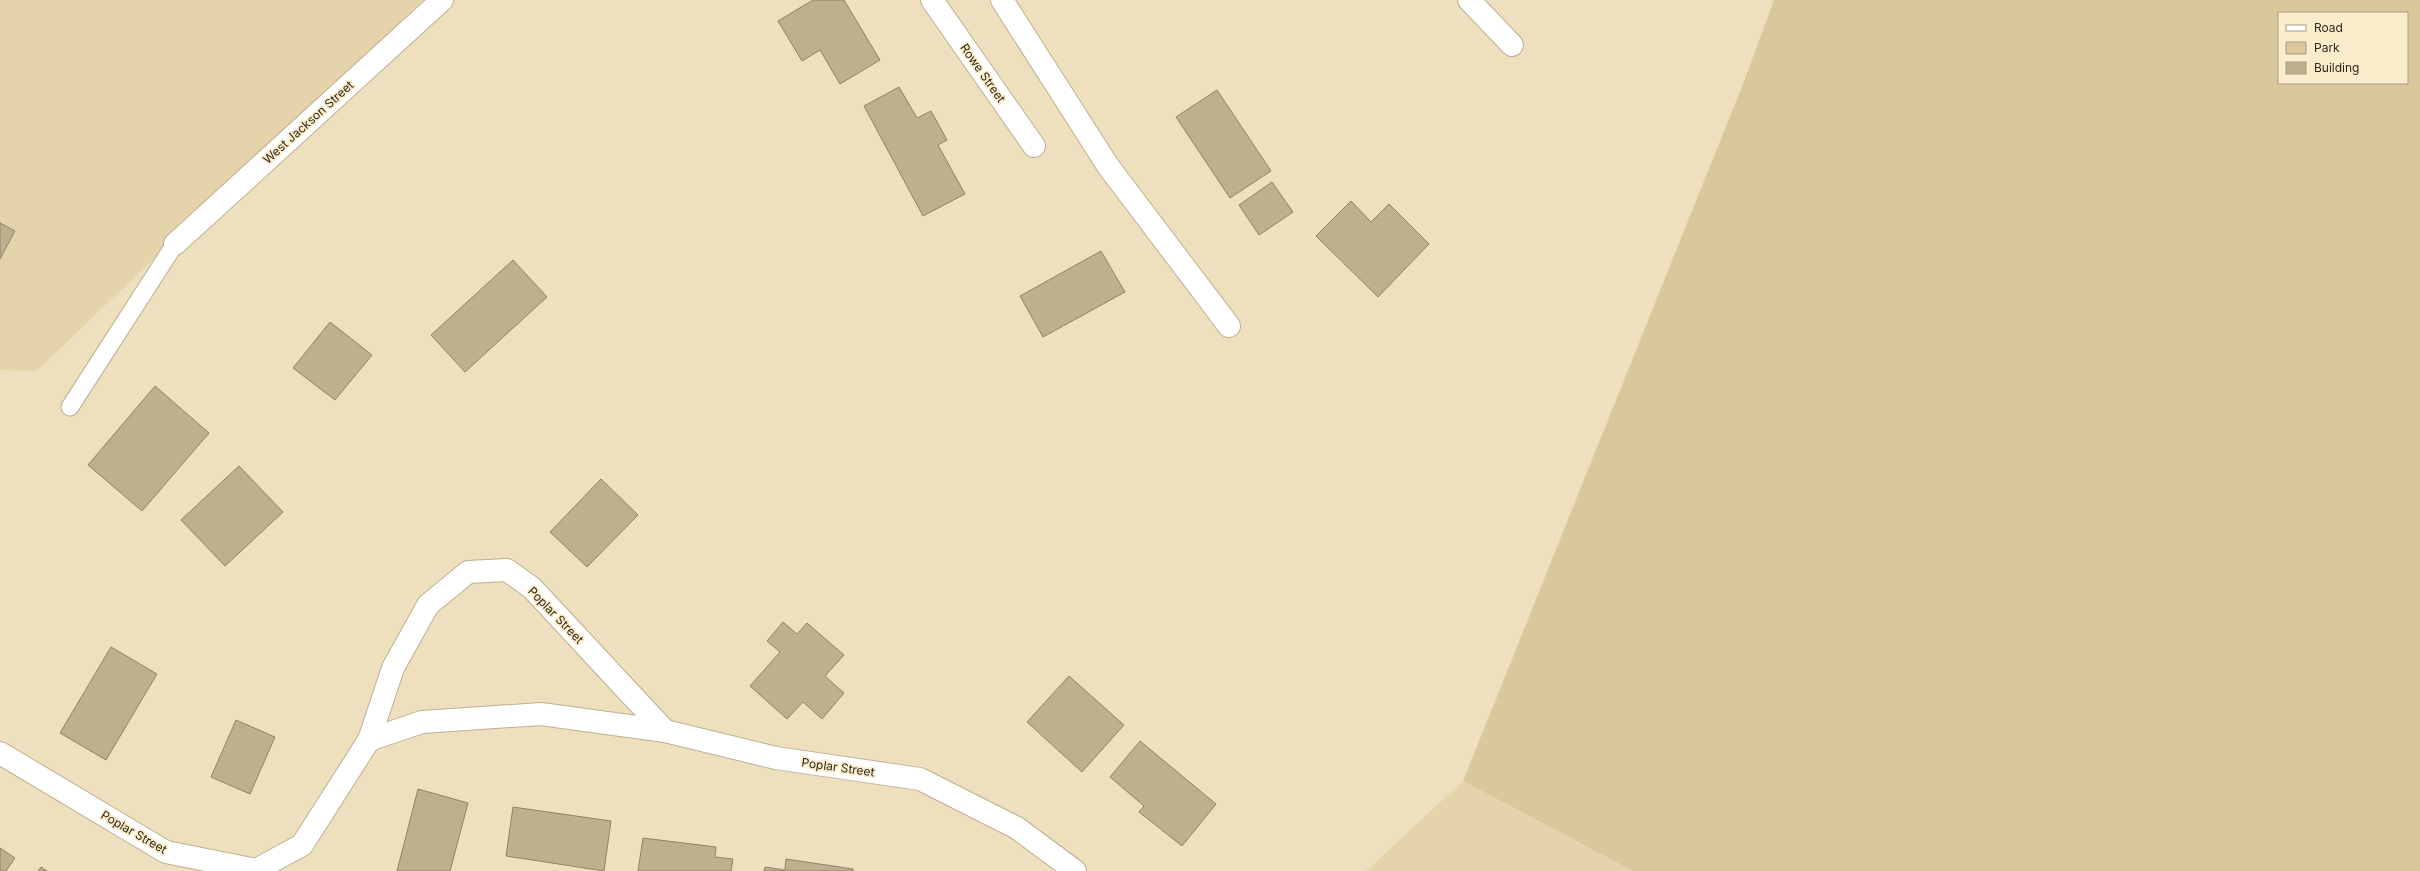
<svg xmlns="http://www.w3.org/2000/svg" width="2420" height="871" font-family="Inter,sans-serif">
	<rect width="100%" height="100%" fill="#eee0be"/>
	<path fill="#e5d4ab" d="M0,0H423L37,371L0,370Z
		M1463,781L1633,871H1366Z"/>
	<path fill="#dac89c" fill-rule="evenodd" d="M1774,0H2420V871H1633L1463,781L1743,84ZM2279,13H2407V83H2279Z"/>
	<path fill="#bdb08f" stroke="#908364" d="M813,0H844L880,60L840,84L820,50L802,61L778,21Z
		M899,87L917,118L931,111L947,140L938,145L965,194L923,216L864,106Z
		M1217,90L1271,171L1230,198L1176,117Z
		M1272,182L1293,212L1259,235L1239,205Z
		M1351,201L1371,222L1389,204L1429,244L1378,297L1316,236Z
		M0,223L15,231L0,259Z
		M1101,251L1125,292L1043,337L1020,296Z
		M513,260L547,297L465,372L431,335Z
		M330,322L372,355L335,400L293,368Z
		M155,386L209,433L142,511L88,465Z
		M239,466L283,512L225,566L181,520Z
		M601,479L638,515L587,567L550,532Z
		M783,622L797,634L807,623L844,655L825,676L844,693L822,719L803,702L787,719L750,686L780,652L767,641Z
		M111,647L157,674L106,760L60,733Z
		M1069,676L1124,725L1082,772L1027,722Z
		M236,720L275,737L250,794L211,777Z
		M1140,741L1216,804L1182,846L1139,812L1144,806L1110,777Z
		M418,789L468,803L450,871H397Z
		M513,807L611,821L604,871L506,856Z
		M643,838L716,847L715,857L733,859L731,871H638Z
		M0,848L15,858L6,871H0Z
		M786,859L853,869V871H764L765,867L785,870Z
		M41,867L47,871H38Z"/>
	<g fill="none" stroke-linecap="round" stroke-linejoin="round">
		<defs>
			<path id="service" d="M70,407L175,244"/>
			<path id="minor" d="M932,0L1034,146
				M1002,0L1108,166L1229,326
				M1469,0L1512,45
				M175,244L442,0
				M369,740L393,668L428,605L468,572L507,570L532,588L665,731"/>
			<path id="tertiary" d="M0,753L166,852L256,870L302,845L369,740L422,722L541,714L665,731L776,758L920,779L1017,828L1075,871"/>
		</defs>
		<use href="#service" stroke="#bdb08f" stroke-width="19"/>
		<use href="#minor" stroke="#bdb08f" stroke-width="24"/>
		<use href="#tertiary" stroke="#bdb08f" stroke-width="24"/>
		<use href="#service" stroke="#fff" stroke-width="17"/>
		<use href="#minor" stroke="#fff" stroke-width="22"/>
		<use href="#tertiary" stroke="#fff" stroke-width="22"/>
	</g>
	<g text-anchor="middle" dominant-baseline="central" stroke-width="3.5" stroke-linejoin="round" paint-order="stroke">
		<g font-size="12" fill="#2d281b" stroke="#fbedcb">
			<text transform="translate(983 73) rotate(55)">Rowe Street</text>
			<text transform="translate(308 122) rotate(-42)">West Jackson Street</text>
			<text transform="translate(556 615) rotate(46)">Poplar Street</text>
			<text transform="translate(838 767) rotate(8)">Poplar Street</text>
			<text transform="translate(134 832) rotate(30)">Poplar Street</text>
		</g>
	</g>
	<rect x="2278" y="12" width="130" height="72" fill="#fbedcb" stroke="#a99e85"/>
	<rect x="2286" y="25" width="20" height="6" fill="#ffffff" stroke="#a99e85"/>
	<text x="2314" y="32" font-size="12" fill="#2d281b">Road</text>
	<rect x="2286" y="42" width="20" height="12" fill="#dac89c" stroke="#a99e85"/>
	<text x="2314" y="52" font-size="12" fill="#2d281b">Park</text>
	<rect x="2286" y="62" width="20" height="12" fill="#bdb08f" stroke="#a99e85"/>
	<text x="2314" y="72" font-size="12" fill="#2d281b">Building</text>
</svg>
